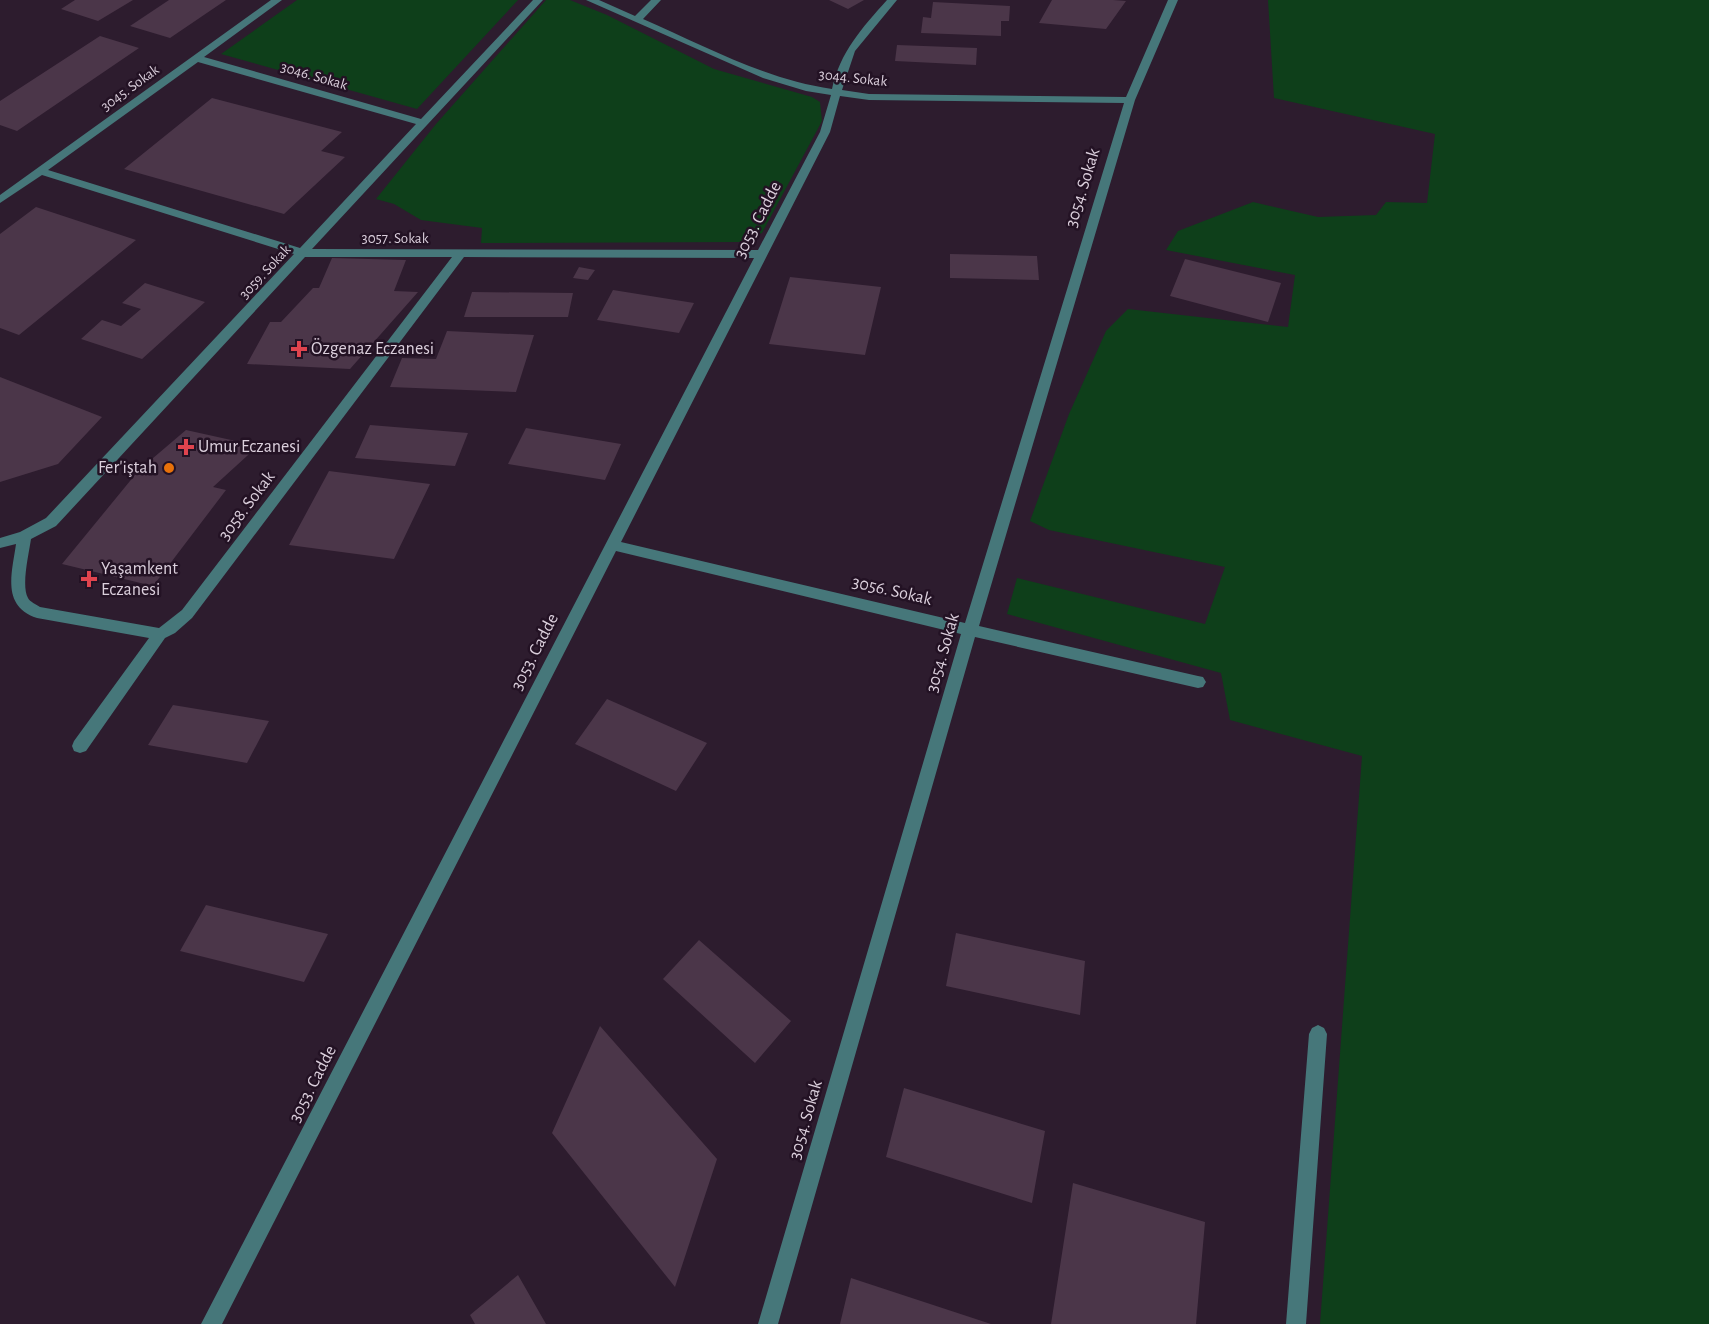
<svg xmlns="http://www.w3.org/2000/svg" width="1709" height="1324" font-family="'Alegreya Sans',sans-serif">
	<rect width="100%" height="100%" fill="#2d1c2e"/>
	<path fill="#0e3f1a" d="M297,0H518L417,109L221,54Z
		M546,0H570L607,15L714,69L812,97L820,102L822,121L762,233L739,242L481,243L482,228L421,220L394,204L376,199L436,124Z
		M1268,0H1709V1324H1320L1362,756L1230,720L1221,673L1007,614L1017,578L1205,624L1225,567L1049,530L1030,521L1069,414L1106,331L1128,309L1288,327L1295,275L1166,250L1178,231L1253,202L1318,217L1376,215L1386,202L1427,203L1435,134L1274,98Z"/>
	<path fill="#4b3649" d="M75,0H133L98,21L61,9Z
		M169,0H226L170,38L130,26Z
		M829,0H864L848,9Z
		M1052,0H1113L1126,1L1106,29L1039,23Z
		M933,2L1010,6L1009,21H1001V36L921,33L923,17L931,18Z
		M100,36L139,48L17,131L0,125V101Z
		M897,45L977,48L976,65L895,61Z
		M212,98L342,132L321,151L345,157L284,214L124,169Z
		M36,207L136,240L19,335L0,328V234Z
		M950,254L1037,256L1039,280L950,278Z
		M332,258L406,260L394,291L418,292L350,369L247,364L270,322H281L313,288H319Z
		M1185,259L1281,283L1268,322L1170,296Z
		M579,267L595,270L588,280L573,278Z
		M790,277L881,287L865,355L769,344Z
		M145,283L205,302L142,359L81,339L102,320L121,326L141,309L122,303Z
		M613,290L694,303L679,333L597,320Z
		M472,292L573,293L568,317H464Z
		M447,331L534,335L516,392L390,387L402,358L436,359Z
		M0,377L102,417L58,464L0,482Z
		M370,425L468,433L455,466L355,458Z
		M526,428L621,444L605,480L508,464Z
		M186,430L258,446L213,487L226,490L153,586L62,564L139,470Z
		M329,471L430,484L394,559L289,545Z
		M607,699L707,743L676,791L575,744Z
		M173,705L269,721L247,763L148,745Z
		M206,905L328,934L304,982L180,951Z
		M956,933L1085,961L1080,1015L946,986Z
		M699,940L791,1021L755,1063L663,979Z
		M600,1026L717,1159L675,1287L552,1133Z
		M904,1088L1045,1131L1032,1203L886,1157Z
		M1073,1183L1205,1222L1196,1324H1051Z
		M518,1275L546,1324H475L470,1315Z
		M851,1278L991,1324H840Z"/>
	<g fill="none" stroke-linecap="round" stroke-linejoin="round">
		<path fill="#46777a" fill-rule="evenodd" d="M271,0H282L204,57L421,119L533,0H543L312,249L758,250L820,132L831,95L806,91L763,78L586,0H599L635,16L651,0H661L643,19C703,45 766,80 832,89C840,52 862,28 887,0H897L855,51L842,90L869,94L1126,97L1168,0H1178L1135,100L979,626L1198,676L1203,677L1206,682L1203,687L1198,688L975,637L778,1324H758L961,634L616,551L222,1324H201L754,258L464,257L192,618L175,633L165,638L86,751L80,753L74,751L72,746L74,741L149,638L37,618C1,606 12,573 16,544L0,548V538L20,532L46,518L294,254L42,175L0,203V195ZM198,62L416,124L300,248L48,170ZM840,96L869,100L1124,103L965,623L621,542L830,132ZM305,257H452L182,610L159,628L40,607C36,604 30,602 28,598C21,586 29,553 31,539L56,526Z
			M1318,1025L1324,1028L1327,1034L1306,1324H1286L1309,1034L1312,1028Z"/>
	</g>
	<g fill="#e0444e" stroke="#231224" stroke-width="2">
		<path d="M296 340h6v6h6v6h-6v6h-6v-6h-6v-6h6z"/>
		<path d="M183 438h6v6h6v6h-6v6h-6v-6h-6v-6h6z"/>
		<path d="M86 570h6v6h6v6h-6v6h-6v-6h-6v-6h6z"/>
	</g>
	<circle fill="#e8710a" stroke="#231224" stroke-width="2" cx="169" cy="468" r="6"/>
	<g text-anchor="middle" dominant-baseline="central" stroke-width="5" stroke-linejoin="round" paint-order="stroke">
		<g font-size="15" fill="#dbcfdc" stroke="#231224">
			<text transform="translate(314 76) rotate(16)">3046. Sokak</text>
			<text transform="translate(853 78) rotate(6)">3044. Sokak</text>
			<text transform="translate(130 88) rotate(-36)">3045. Sokak</text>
			<text x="395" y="238">3057. Sokak</text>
			<text transform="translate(265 272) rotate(-47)">3059. Sokak</text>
		</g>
		<g font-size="18" fill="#dbcfdc" stroke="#231224">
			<text transform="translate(1083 188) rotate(-73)">3054. Sokak</text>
			<text transform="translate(758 220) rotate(-63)">3053. Cadde</text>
			<text transform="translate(247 506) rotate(-53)">3058. Sokak</text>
			<text transform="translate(892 591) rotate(13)">3056. Sokak</text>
			<text transform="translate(535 652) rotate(-63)">3053. Cadde</text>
			<text transform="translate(943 653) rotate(-74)">3054. Sokak</text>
			<text transform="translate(313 1084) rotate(-63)">3053. Cadde</text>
			<text transform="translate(806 1120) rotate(-74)">3054. Sokak</text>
		</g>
		<g font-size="18" fill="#dbcfdc" stroke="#231224" text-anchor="start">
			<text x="311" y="349">Özgenaz Eczanesi</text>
			<text x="198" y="447">Umur Eczanesi</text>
			<text x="157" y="468" text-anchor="end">Fer'iştah</text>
			<text x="101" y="569">Yaşamkent<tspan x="101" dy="21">Eczanesi</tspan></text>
		</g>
	</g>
</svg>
